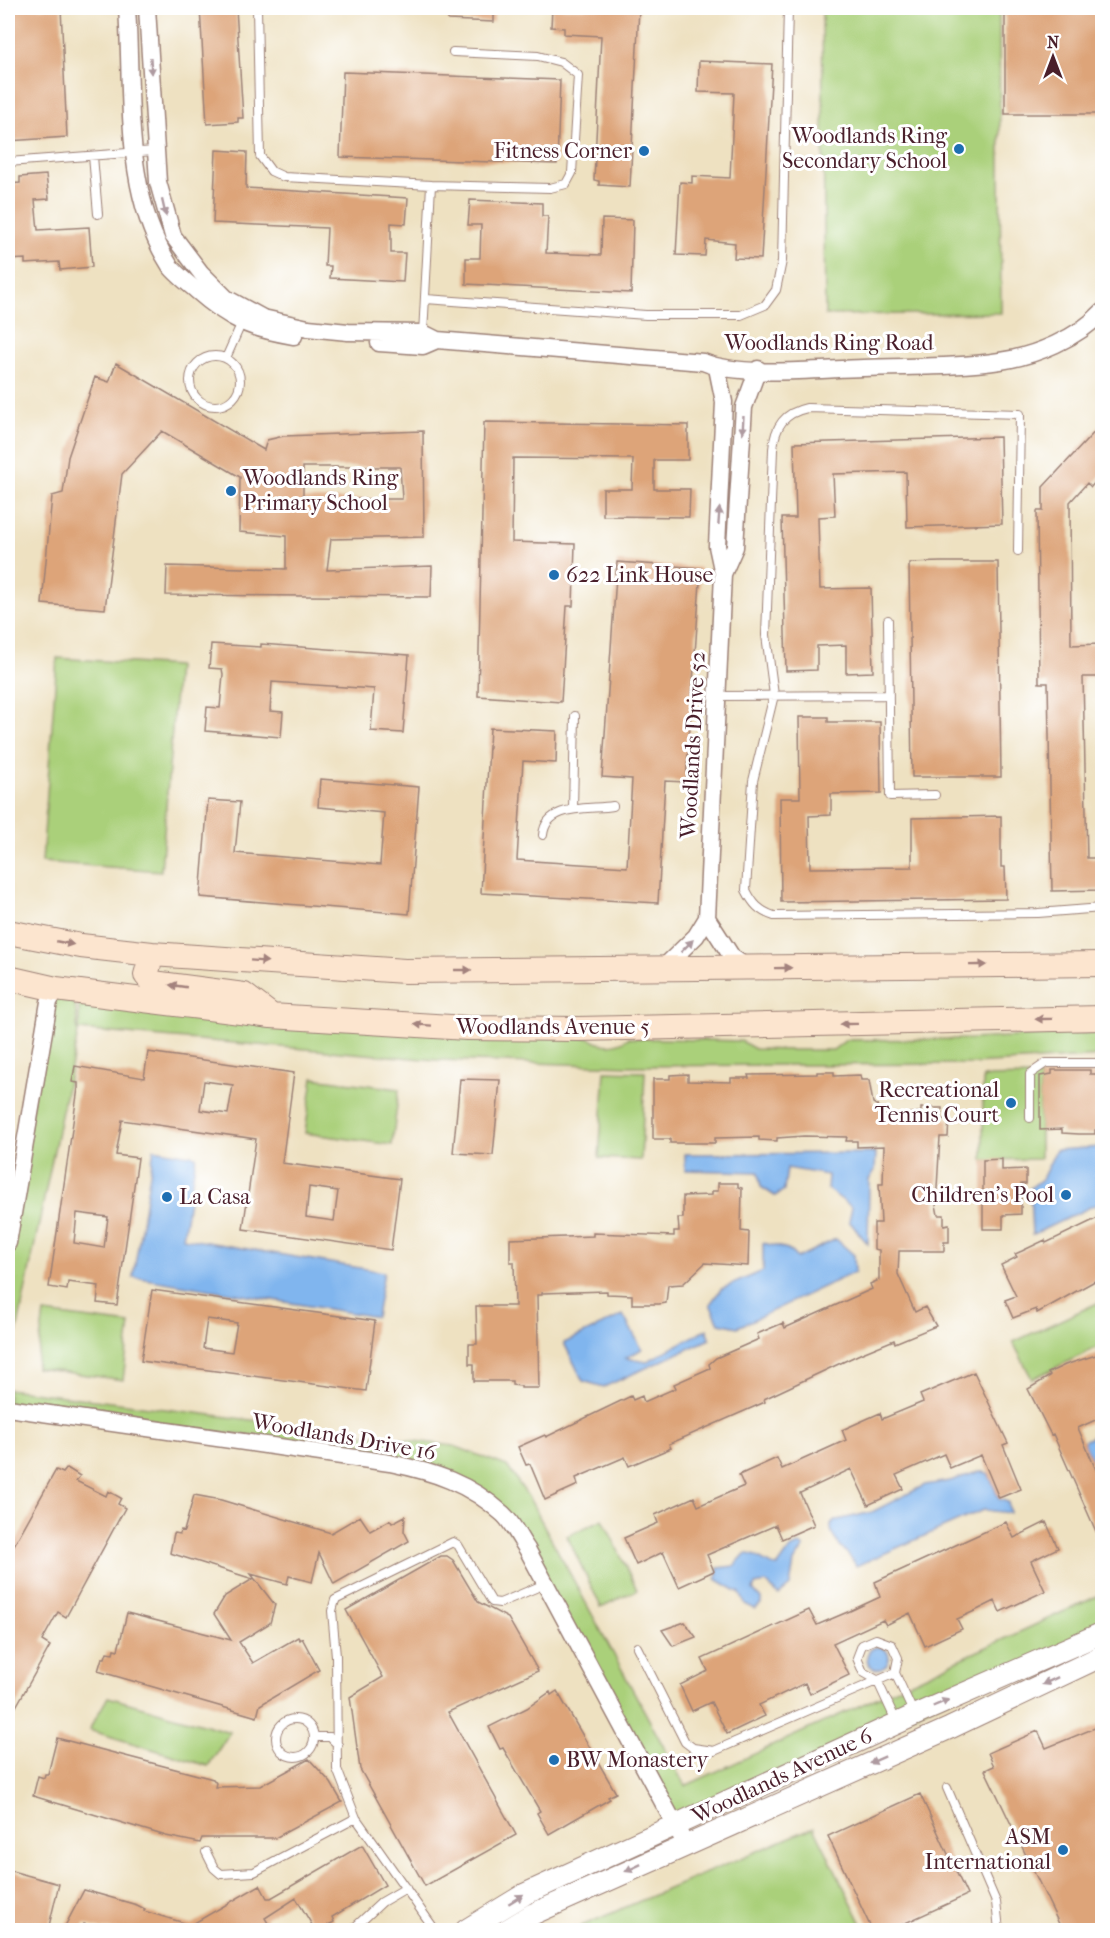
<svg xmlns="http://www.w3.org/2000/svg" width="1110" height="1938" font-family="'IM FELL French Canon',serif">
	<rect width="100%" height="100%" fill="#fff"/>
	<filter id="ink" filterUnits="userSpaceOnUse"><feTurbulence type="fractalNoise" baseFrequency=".0167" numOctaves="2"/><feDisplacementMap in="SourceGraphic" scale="12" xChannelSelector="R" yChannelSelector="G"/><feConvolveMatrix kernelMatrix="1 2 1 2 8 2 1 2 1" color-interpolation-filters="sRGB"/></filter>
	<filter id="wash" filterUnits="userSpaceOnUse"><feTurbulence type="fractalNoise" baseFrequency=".008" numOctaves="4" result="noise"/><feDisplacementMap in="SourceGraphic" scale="24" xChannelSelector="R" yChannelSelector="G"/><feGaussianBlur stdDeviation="1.35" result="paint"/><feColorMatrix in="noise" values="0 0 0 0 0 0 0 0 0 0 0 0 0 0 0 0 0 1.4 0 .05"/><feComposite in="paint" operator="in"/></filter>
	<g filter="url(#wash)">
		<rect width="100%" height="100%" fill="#eee1c1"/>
		<path fill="#aad07a" stroke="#7a7852" stroke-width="1.5" d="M822,8H999L1001,313L825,315Z
			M57,658L177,666L161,871L42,862Z
			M50,996L75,1003L78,1033L8,1375V1248Z
			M79,999L590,1038C601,1047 616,1047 628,1038L741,1041L755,1049L792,1050H833L846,1040L971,1039L1102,1032V1056L973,1064L630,1066L436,1060L79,1030Z
			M605,1071L645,1072L641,1160L599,1158Z
			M1040,1076V1159L983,1160V1077Z
			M313,1078L399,1089L392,1145L305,1133Z
			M1102,1301V1345L1032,1379L1013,1342Z
			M44,1313L130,1324L123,1380L36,1368Z
			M8,1389L454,1446L507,1466L529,1498L685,1786L1102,1594V1630L675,1822L527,1549L469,1488L440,1466L301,1442L8,1407Z
			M603,1519L637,1590L601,1607L567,1536Z
			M108,1697L230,1732L208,1766L89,1730Z
			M814,1827L865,1930H572Z"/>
		<path fill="#80b5ee" stroke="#656a8c" stroke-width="1.5" d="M1102,1147L1101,1202L1032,1235L1030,1188L1042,1179L1056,1150Z
			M154,1149L196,1156L183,1238L384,1272L376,1317L133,1277Z
			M876,1153L875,1170L869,1180L868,1244L849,1221L852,1207L827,1189L828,1175L787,1168L784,1190L775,1196L761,1187L758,1172L685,1170V1154Z
			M836,1239L854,1255L855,1272L738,1327L719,1323L710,1304L721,1289L763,1271V1243L788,1249L797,1258Z
			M623,1315L642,1349L626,1358L646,1362L707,1329L710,1339L604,1387L583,1381L564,1343Z
			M1102,1432V1472L1098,1473L1083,1441Z
			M981,1471L989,1475L999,1499L1008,1502L1010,1513L983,1510L856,1566C849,1550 830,1543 831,1525L834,1521L872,1512L925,1485L950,1481Z
			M799,1545L804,1547L794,1562L790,1586L779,1595L766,1583L755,1585L753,1590L761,1599V1604L755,1609L745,1604L740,1593L716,1579L718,1568L734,1566L745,1554C759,1553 764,1566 778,1566L790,1549Z
			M867 1658a11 11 0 1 1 22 0a11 11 0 1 1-22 0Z"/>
		<g id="blocks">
			<path fill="#dda479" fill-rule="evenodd" d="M8,8H61L67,137L8,141Z
				M200,8H236L243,118H238V122L207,124Z
				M448,8H494V22L448,20Z
				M552,8H639L630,187L599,185V181L594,180L601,36L564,34V28L551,27Z
				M1005,8H1102V114H1005Z
				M699,61L772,64L761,259L734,258L735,243L706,240L705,256L676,255L680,182L692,183V176L730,178L734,93L698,92Z
				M343,72L560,80L557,164L340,157Z
				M216,150L247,152L246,188L408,198L406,224L391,223V253H405L403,282L330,278L331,266H325L327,228L213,223Z
				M46,175L49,199L35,200L38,230L89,227L92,267L60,270L59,262L25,264V259L8,260V184L20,183V177Z
				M470,200L542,203V216H548L546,253L601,255L602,219L633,220L631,293L466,284V258H480L481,225H468Z
				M116,363L264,450L267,440L284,436L423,431L424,537L331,539L327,570L432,566L431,597L166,595L167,566L286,569V536L239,532L240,477L162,431L122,474L105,609L42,604L52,496L63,493L68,457L95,377L109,382ZM303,467H400L402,499H303Z
				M484,422L688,425V460H654V489H690L689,517L603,516V489H632L633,459L513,458L512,542L575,544L573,606H567L561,702L478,696Z
				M1102,424V474L1091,487L1087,483L1070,502L1071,645L1102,644V677H1083L1087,858H1102V890L1052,891L1048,683H1039L1037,511H1043V487Z
				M1000,437L1002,524L907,527L906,472L833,474L835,516L818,517L820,589L871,588L873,672L846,673V645L817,646V670L786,671L782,518H796L794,443Z
				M617,562L701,568L686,782L665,781L658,903L481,893L490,728L557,731L556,763L523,761L517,860L627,867L632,779L602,777Z
				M941,562H998L1001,777H912L909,563Z
				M211,644L261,647V644L409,655L403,733L371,731L374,689L272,682L270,711L283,712L281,737L205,731L207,707L220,708L223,674L222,669L209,668Z
				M799,717H828V722H880L881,793L831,794V815L809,816L810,868L912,867V818L1001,816V867H1005L1006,899L781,902L780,798H800Z
				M320,779L419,787L409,914L200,897L208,800L240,802L235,853L380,865L384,813L318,807Z
				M148,1052L294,1073L282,1163L400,1179L391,1250L243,1229L256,1139L122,1120L116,1155L138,1158L117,1305L97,1303L99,1286L68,1282L67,1290L49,1287L78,1088V1083L72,1082L75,1066L144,1078ZM204,1081L233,1085L228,1114L200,1110ZM309,1187L338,1191L334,1221L306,1217ZM77,1213L108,1217L104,1248L74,1243Z
				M1052,1070H1090V1074H1102V1130H1095V1134H1079L1062,1133V1129L1040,1130V1076L1052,1074Z
				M817,1072H834V1076L860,1075L861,1080H869L873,1103L881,1108L885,1116L921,1112V1108H942V1119H949L948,1137H940L936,1205L938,1215H944V1225L949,1224V1242H944V1251H899L898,1274L915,1312L925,1307L936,1326L895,1343L894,1340L860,1354L764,1399L765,1402L669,1444L671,1448L629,1466L625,1457L576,1478L578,1485L545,1500L530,1464L526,1465L518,1447L545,1435L546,1437L631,1396L633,1400L642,1396L644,1402L676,1388L674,1384L710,1368L709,1364L716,1358L759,1339L757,1334L783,1323L785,1328L872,1289L870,1284L879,1280V1250L874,1249V1223H881L879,1184H883L884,1146L857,1147V1141H846L847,1137L804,1136L777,1138V1141L759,1140V1137L715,1138V1143H670V1139H653V1079H670V1075L688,1074V1081L731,1082V1078H749L748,1075L817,1074Z
				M460,1079L500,1080L493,1155L453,1153Z
				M1002,1159V1170L1026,1169V1184H1021V1214L1003,1215V1229H983V1160Z
				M718,1183H738V1187L742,1188L741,1231L749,1232L748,1266L705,1263L683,1284L668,1285L666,1303L659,1304H632V1295L607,1294V1291L542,1293V1295H537L539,1388H521V1386L512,1385V1381H474V1364H469V1344H477L476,1306H515L514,1262H510V1239L593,1236V1233L674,1236V1231H679L678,1218H683V1196L712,1195V1191H718Z
				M1102,1216V1277L1037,1313L1036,1309L1013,1318L1005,1300L1016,1296L1001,1265L1017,1257L1015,1254L1022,1251L1045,1240L1046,1243Z
				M152,1290L375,1321L366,1391L141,1361ZM207,1319L237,1323L232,1352L203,1348Z
				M1102,1353V1417L1078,1428L1102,1484V1545L1053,1434L1051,1435L1028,1389L1050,1376L1048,1373L1065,1365Z
				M974,1372L1008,1443L1003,1445L1021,1489L999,1498L981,1455L950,1468L944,1454L896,1475L903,1489L868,1505L851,1469L800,1493L814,1525L782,1539L776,1525L707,1555L714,1571L679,1587L663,1552L636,1565L624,1538L658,1523L655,1515L694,1497L698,1506L744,1486L739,1475L777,1458L782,1469L846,1440L842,1430L880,1413L882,1419L923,1402L920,1395Z
				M67,1468L80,1476L76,1481L106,1496L108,1491L121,1498L118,1504L125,1508L66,1617L58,1612L42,1641L50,1646L8,1721V1556L56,1470L63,1473Z
				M194,1495L221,1500L331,1533L360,1516L370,1531L390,1520L392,1523L405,1516L404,1531L409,1541L334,1584L319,1553L312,1582L289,1576L287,1584L251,1574L275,1605L270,1623L239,1642L253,1663L298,1637L300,1640L302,1638L319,1670L260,1705L257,1717L98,1671L102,1658H105L107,1652L113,1653L114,1649L118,1650L127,1613L231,1640L214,1614L225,1596L253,1579L170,1553L174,1533L180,1534L181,1530L184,1531Z
				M1006,1522L1014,1538L1046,1522L1058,1548L1031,1561L1045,1591L1000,1612L995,1601L979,1609L957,1619L962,1629L925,1646L910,1613L886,1625L883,1620L833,1643L849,1675L810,1694L805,1683L759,1705L765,1716L727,1734L711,1702L692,1711L680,1685L708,1671L702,1659L809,1610L817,1625L850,1611L880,1597L875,1582Z
				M441,1556H447L453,1560L478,1602L508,1618L538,1671L448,1712L516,1835L425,1886L360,1769L350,1697L383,1677L346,1610Z
				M685,1622L696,1637L673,1646L662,1630Z
				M557,1691L616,1793L608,1797L610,1799L549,1834L537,1813L540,1811L503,1748L500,1749L489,1727L527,1708L550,1692L551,1695Z
				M1102,1725V1930H1062L985,1770L994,1766L988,1753L1038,1731L1046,1748Z
				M57,1738L213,1779L216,1783L215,1787L260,1786L309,1759L331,1783L342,1802L275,1838H202L200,1843L166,1836L33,1796L38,1776L44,1778L45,1774H48Z
				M920,1794L967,1895L890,1930H872L828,1836Z
				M362,1845L385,1885L332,1917L334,1922L319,1930H315L296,1898L265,1918L272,1930H104L84,1924L82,1930H63L84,1890L137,1905L145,1909L144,1911L191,1925L260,1885L267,1898H271Z
				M8,1870L59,1884L48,1930H8Z"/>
		</g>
	</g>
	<g filter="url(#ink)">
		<use href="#blocks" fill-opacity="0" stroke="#9c8076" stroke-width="1.5"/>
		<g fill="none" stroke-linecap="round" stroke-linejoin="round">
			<defs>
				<path id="service" d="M257,8L260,156L271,171L284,177L431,185L550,188L566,184L572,173L578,75L561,62L538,56L453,52
					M93,156L98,214
					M8,162L154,151
					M426,299L646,315H741L765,305L776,290L782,261L788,8
					M423,334L431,185
					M190 381a25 25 0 1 1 50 0a25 25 0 1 1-50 0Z
					M226,358L242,322
					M1018,551L1020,414L807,408C784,413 775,426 773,449L766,635L774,695L753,781L746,890C753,904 759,911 774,916L1038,913L1102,908
					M888,620L890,796L935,795
					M717,696L889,695
					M573,809L575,716
					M543,835C546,803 590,810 613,806
					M1030,1118V1074L1046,1063H1102
					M637,1647L685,1742L693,1748L714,1751L895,1673
					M276 1738a19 19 0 1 1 38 0a19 19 0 1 1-38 0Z
					M897,1723L877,1680L863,1672L857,1658L862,1645L876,1639L892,1645L898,1658L895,1673L914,1714
					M314,1737H330L338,1745
					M947,1788L996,1902L999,1930
					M206,1852L214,1868L221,1874L254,1872L356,1818
					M352,1930L382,1902L406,1888
					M435,1930L356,1818L337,1769L336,1656L332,1611L335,1600L453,1542L458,1545L492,1602L500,1603L545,1584"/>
				<path id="minor" d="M127,8C133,93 122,191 170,266C177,275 188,283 197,291C230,320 251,329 294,336
					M147,8L158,182L173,236L201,273L226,298L263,318L308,328L348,332L423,333L437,340L703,362C743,378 819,369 863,368C908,366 955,368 1000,361C1035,356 1078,338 1102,312
					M379,343L423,346L437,340
					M723,574L735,547L744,407L758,369
					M707,918L732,957L748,968
					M661,970L696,936L707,918L723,574L717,546L724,402L717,368
					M8,1243L49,1002L56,989
					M8,1408L390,1463C434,1472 469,1483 503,1514C513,1523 519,1538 527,1549L681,1836"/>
				<path id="tertiary" d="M466,1930L525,1894L915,1715L1102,1633
					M507,1930L533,1914L950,1728L1102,1656"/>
				<path id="secondary" d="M8,932L81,946L152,954L405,971L1102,964
					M152,954L146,975L153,983L244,995L269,1014
					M8,978L56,989L271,1016L467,1028L578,1029L1102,1018"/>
			</defs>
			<use href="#service" stroke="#9c8076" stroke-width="10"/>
			<use href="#minor" stroke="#9c8076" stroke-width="19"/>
			<use href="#tertiary" stroke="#9c8076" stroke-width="23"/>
			<use href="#secondary" stroke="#9c8076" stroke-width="26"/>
			<use href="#service" stroke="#fff" stroke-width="8"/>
			<use href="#minor" stroke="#fff" stroke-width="16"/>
			<use href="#tertiary" stroke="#fff" stroke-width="21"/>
			<use href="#secondary" stroke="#fce5cf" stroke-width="24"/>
		</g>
		<defs><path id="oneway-solid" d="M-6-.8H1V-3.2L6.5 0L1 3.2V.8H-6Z" transform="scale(1.5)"/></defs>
		<g fill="#ae9aa0">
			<use href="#oneway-solid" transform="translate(151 66) rotate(86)"/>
			<use href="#oneway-solid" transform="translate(164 208) rotate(77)"/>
			<use href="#oneway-solid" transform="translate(743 425) rotate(93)"/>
			<use href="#oneway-solid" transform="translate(719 516) rotate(-86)"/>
			<use href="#oneway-solid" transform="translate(687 946) rotate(-45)"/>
			<use href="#oneway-solid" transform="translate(1050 1681) rotate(155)"/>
			<use href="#oneway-solid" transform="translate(941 1703) rotate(-23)"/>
			<use href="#oneway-solid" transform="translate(877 1760) rotate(156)"/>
			<use href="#oneway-solid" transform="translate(633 1868) rotate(155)"/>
			<use href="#oneway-solid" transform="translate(516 1899) rotate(-32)"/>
		</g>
		<g fill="#a3827d">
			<use href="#oneway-solid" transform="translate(65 943) rotate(11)"/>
			<use href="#oneway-solid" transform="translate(259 961) rotate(4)"/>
			<use href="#oneway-solid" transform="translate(978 965) rotate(-1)"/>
			<use href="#oneway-solid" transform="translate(783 968) rotate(-1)"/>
			<use href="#oneway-solid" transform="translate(463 970)"/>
			<use href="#oneway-solid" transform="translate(178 986) rotate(-172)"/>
			<use href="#oneway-solid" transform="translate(1044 1019) rotate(179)"/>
			<use href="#oneway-solid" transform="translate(849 1024) rotate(179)"/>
			<use href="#oneway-solid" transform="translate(423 1025) rotate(-176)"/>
		</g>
	</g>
	<g fill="#1f6fb2" stroke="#fff" stroke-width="2">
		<circle cx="959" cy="149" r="6"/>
		<circle cx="644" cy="151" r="6"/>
		<circle cx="231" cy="491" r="6"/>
		<circle cx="554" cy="575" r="6"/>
		<circle cx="1011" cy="1103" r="6"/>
		<circle cx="1066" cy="1195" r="6"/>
		<circle cx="167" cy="1197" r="6"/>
		<circle cx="554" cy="1760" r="6"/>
		<circle cx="1063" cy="1850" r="6"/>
	</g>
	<g text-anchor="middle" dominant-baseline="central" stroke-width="6" stroke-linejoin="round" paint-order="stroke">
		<g font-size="22" fill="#4a1f2b" stroke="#fff" text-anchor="end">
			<text x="947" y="136">Woodlands Ring<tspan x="947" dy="25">Secondary School</tspan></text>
			<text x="632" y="151">Fitness Corner</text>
			<text x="243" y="478" text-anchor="start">Woodlands Ring<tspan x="243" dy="25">Primary School</tspan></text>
			<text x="566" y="575" text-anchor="start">622 Link House</text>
			<text x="999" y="1090">Recreational<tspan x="999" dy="25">Tennis Court</tspan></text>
			<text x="1054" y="1195">Children's Pool</text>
			<text x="179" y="1197" text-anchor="start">La Casa</text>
			<text x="566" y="1760" text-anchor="start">BW Monastery</text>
			<text x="1051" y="1837">ASM<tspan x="1051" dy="25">International</tspan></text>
		</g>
		<g font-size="22" fill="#4a1f2b" stroke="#fff">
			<text x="829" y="343">Woodlands Ring Road</text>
			<text transform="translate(693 745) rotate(-87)">Woodlands Drive 52</text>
			<text x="553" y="1027">Woodlands Avenue 5</text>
			<text transform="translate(344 1437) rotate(10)">Woodlands Drive 16</text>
			<text transform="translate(782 1776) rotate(-25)">Woodlands Avenue 6</text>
		</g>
	</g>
	<rect width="1110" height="1938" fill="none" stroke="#fff" stroke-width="30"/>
	<g transform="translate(1053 57)" stroke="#ffffff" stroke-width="4.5" paint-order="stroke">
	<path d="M0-4.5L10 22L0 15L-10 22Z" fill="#4a1f2b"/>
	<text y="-9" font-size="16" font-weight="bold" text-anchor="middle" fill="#4a1f2b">N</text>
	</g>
</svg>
